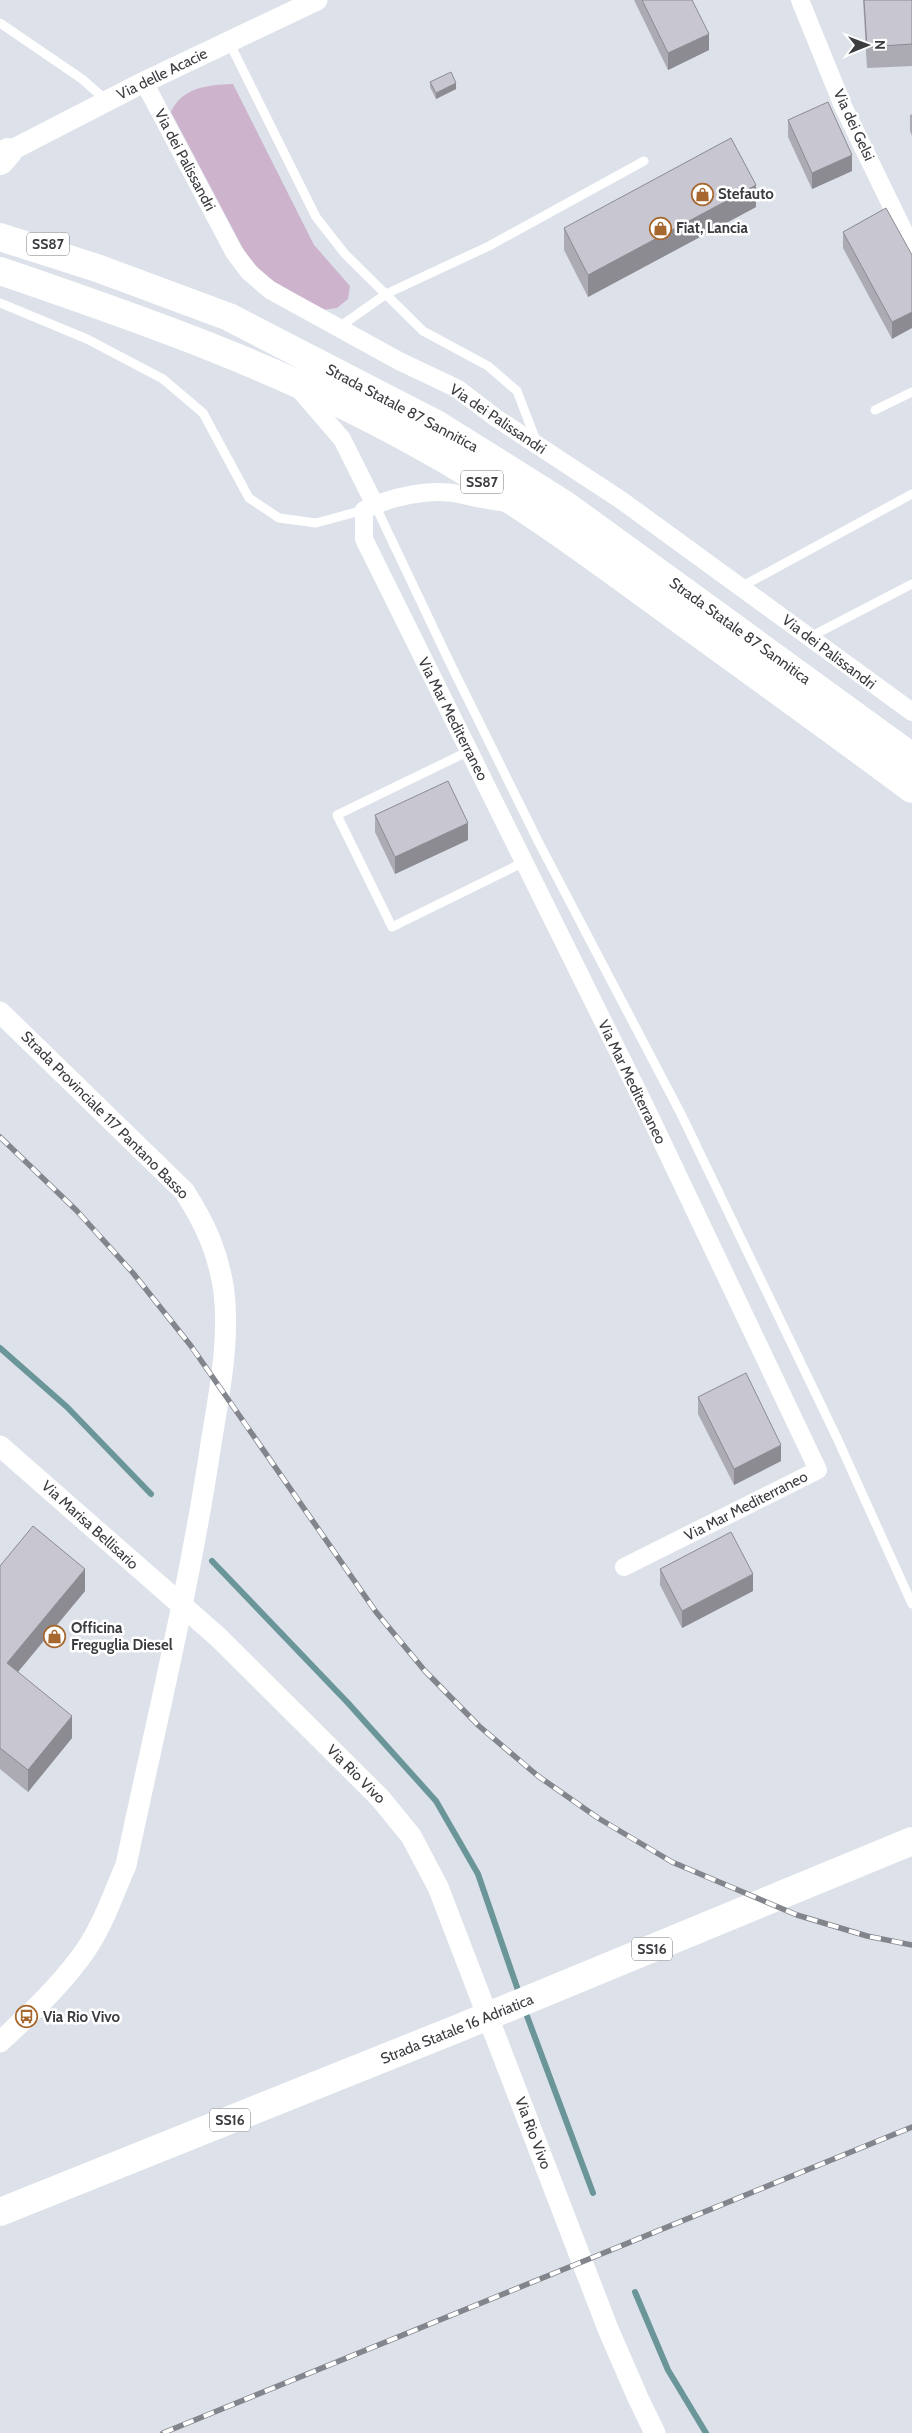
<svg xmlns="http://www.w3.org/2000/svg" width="912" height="2433" font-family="Cabin,sans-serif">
	<rect width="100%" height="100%" fill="#dce1ea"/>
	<path fill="#cdb3cc" d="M233,84L314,245L350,286L348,299L337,308L322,310L265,276L246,254L171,112C182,87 208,85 233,84Z"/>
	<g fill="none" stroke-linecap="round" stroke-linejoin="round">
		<path stroke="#6b9699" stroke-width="6" d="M0,1348L67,1407L151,1494
			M212,1561L348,1703L436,1801L478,1874L520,1996
			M524,2008L593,2193
			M635,2292L668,2370L706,2433"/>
		<path stroke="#fff" stroke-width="9" d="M0,23L82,79L107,101
			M229,42L316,217L345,254L423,331L488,366L517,391L537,443
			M0,303L87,339L163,379L203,413L249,498L279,518L316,523L364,510
			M338,328L386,294L489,246L644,161
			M875,410L912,392
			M375,505L450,663L539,843L681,1114L837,1438L912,1604
			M741,587L912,494
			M810,637L912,584
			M469,751L337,815L392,927L524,862"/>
		<path stroke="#fff" stroke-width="18" d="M800,0L843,106L912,248
			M144,82L234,252L249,272L270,290L399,361L458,389L496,418L621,500L912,712
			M298,388L342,439L375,505
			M508,503C491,501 475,498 459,494C429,488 390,497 364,510V539L645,1106L818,1470L624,1567"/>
		<path stroke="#fff" stroke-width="21" d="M8,152L138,85L317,0
			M0,1012L184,1191C205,1223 219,1254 224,1292C230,1345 218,1398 210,1450C189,1589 155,1727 126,1865C112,1897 101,1931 80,1958C57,1989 28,2016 0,2042
			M0,1446L218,1637L380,1798L411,1836L438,1887L608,2329L638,2398L655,2433"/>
		<path stroke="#fff" stroke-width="28" d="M0,2212L459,2028L912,1841"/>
		<path stroke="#fff" stroke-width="28" d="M0,161L8,152
			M0,237L97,268L229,317L438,425L564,504L912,757
			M0,271C147,321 295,373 430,451C516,499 597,559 676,617C755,674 834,731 912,789"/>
		<defs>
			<path id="rail" d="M0,1137L77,1211L133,1273L191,1346L376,1612L425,1671L479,1726L538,1776L598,1818L672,1862L797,1915L867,1936L912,1945
				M163,2433L912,2127"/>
		</defs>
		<use href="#rail" stroke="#82858b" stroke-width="5.5"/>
		<use href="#rail" stroke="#fff" stroke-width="4" stroke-dasharray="11" stroke-linecap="butt"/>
	</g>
	<path fill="#acaab3" d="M634,0H692L709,50L668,70Z
		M863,0H912V66L867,68Z
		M430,82L456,89L436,99L430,87Z
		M912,114V136L910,131V115Z
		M788,120L852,171L812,189L788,137Z
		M756,207L588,297L564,250V228Z
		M843,232L912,255L892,339L843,248Z
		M375,815L468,840L395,874L375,832Z
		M698,1397L781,1461L734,1485L698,1414Z
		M0,1566L85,1591L18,1672L72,1738L28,1792L0,1769Z
		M660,1569L753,1591L682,1628L660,1585Z"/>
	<path fill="#8c8b92" d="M709,34V50L668,70V53Z
		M456,83V89L436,99V93Z
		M852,155V171L812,189V173Z
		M756,185V207L588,297V275Z
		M912,312V328L892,339V322Z
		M468,823V840L395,874V857Z
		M781,1445V1461L734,1485V1469Z
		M85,1569V1591L7,1685V1663Z
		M753,1574V1591L682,1628V1611Z
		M72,1716V1738L28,1792V1770Z"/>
	<path fill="#c8c6d0" stroke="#8c8b92" d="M642,0H692L709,34L668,53Z
		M864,0H912V44L867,47Z
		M451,72L456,83L436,93L430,82Z
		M828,102L852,155L812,173L788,120Z
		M731,138L756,185L588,275L564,228Z
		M886,208L912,255V312L892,322L843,232Z
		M448,781L468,823L395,857L375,815Z
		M746,1373L781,1445L734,1469L698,1397Z
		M33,1526L85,1569L7,1663L72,1716L28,1770L0,1748V1566Z
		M731,1532L753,1574L682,1611L660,1569Z"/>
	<defs>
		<symbol id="shop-ring" viewBox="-11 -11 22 22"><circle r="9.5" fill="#fff" stroke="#a7682f" stroke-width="1.5"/><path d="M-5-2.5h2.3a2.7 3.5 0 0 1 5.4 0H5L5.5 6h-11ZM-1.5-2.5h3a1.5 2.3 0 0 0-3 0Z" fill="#a7682f"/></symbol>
		<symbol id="bus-ring" viewBox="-11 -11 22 22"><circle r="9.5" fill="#fff" stroke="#a7682f" stroke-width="1.5"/><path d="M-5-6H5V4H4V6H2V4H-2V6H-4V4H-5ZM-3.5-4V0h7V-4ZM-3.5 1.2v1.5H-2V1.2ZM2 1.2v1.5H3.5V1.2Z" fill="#a7682f"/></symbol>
	</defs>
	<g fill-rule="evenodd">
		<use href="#shop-ring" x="690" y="182" width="25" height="25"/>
		<use href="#shop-ring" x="648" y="216" width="25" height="25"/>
		<use href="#shop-ring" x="42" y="1624" width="25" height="25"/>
		<use href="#bus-ring" x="14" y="2004" width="25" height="25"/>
	</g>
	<g text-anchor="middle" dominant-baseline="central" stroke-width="5" stroke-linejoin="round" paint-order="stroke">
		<g fill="#fff" stroke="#757679" stroke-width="1">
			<rect x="27" y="232.5" width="42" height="23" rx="4"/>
			<rect x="461" y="470.5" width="42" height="23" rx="4"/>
			<rect x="632" y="1937.5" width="40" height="23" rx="4"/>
			<rect x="210" y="2108.5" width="40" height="23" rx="4"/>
		</g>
		<g font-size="14" font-weight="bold" fill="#3a3c40">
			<text x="48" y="244">SS87</text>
			<text x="482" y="482">SS87</text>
			<text x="652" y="1949">SS16</text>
			<text x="230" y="2120">SS16</text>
		</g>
		<g font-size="15" fill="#3a3c40" stroke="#fff">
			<text transform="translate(162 74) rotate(-26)">Via delle Acacie</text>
			<text transform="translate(854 125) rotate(65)">Via dei Gelsi</text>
			<text transform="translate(185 160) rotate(62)">Via dei Palissandri</text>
			<text transform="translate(402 408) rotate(28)">Strada Statale 87 Sannitica</text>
			<text transform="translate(498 419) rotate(34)">Via dei Palissandri</text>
			<text transform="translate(740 631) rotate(36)">Strada Statale 87 Sannitica</text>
			<text transform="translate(829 652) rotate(37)">Via dei Palissandri</text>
			<text transform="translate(453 719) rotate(63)">Via Mar Mediterraneo</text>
			<text transform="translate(632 1082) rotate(64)">Via Mar Mediterraneo</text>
			<text transform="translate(105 1115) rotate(45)">Strada Provinciale 117 Pantano Basso</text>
			<text transform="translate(746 1506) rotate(-27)">Via Mar Mediterraneo</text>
			<text transform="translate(90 1525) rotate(42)">Via Marisa Bellisario</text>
			<text transform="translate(356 1774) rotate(45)">Via Rio Vivo</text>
			<text transform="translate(457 2029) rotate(-22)">Strada Statale 16 Adriatica</text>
			<text transform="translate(533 2133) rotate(69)">Via Rio Vivo</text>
		</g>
		<g font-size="15" font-weight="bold" fill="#3a3c40" stroke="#fff" text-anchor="start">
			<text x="718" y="194">Stefauto</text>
			<text x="676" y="228">Fiat, Lancia</text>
			<text x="71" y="1628">Officina<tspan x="71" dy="17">Freguglia Diesel</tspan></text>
			<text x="43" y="2017">Via Rio Vivo</text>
		</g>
	</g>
	<g transform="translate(867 45) rotate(89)" stroke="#ffffff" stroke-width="4" paint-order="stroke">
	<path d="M0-4L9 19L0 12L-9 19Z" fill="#3a3c40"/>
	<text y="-8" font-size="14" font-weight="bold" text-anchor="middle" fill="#3a3c40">N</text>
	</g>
</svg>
